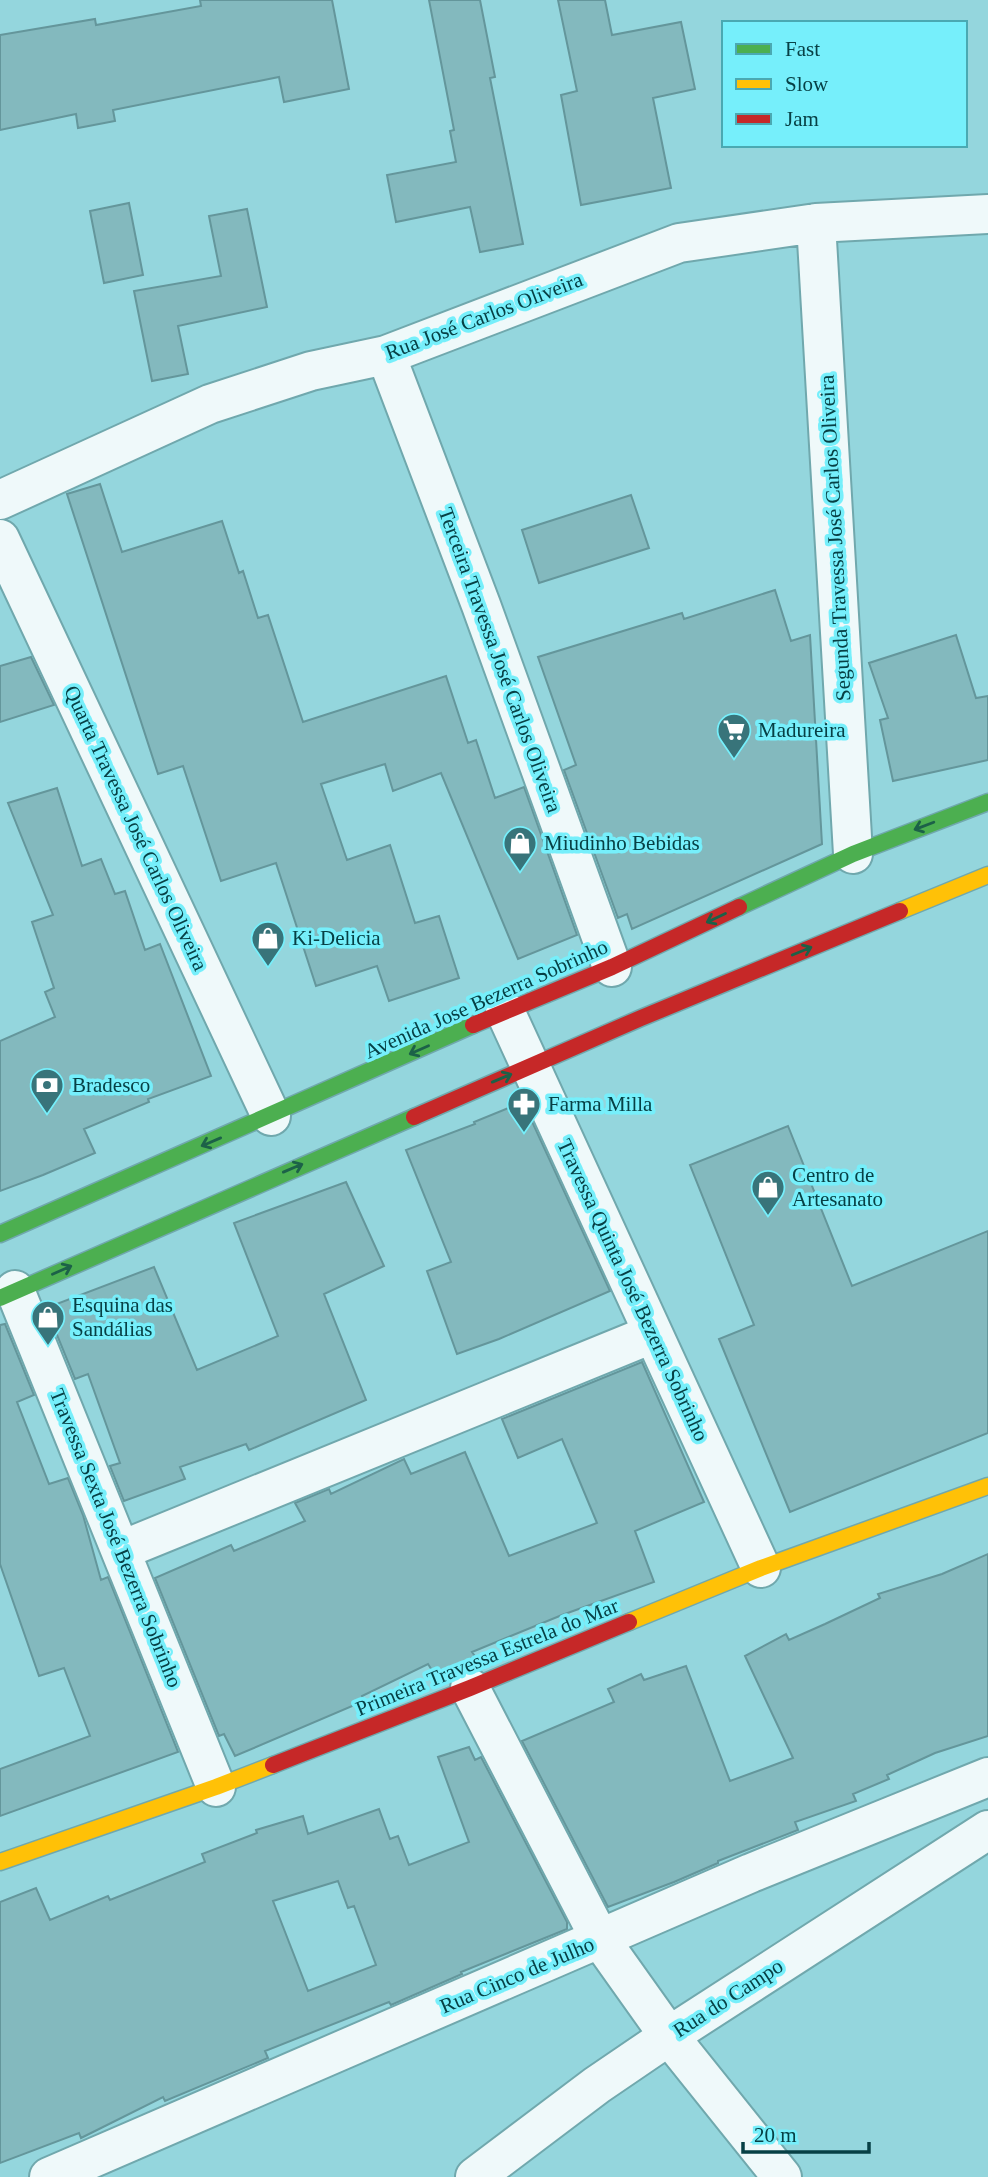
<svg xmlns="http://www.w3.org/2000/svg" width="988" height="2177" font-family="'Times New Roman',serif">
	<rect width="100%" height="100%" fill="#94d6dd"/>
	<path fill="#83b9be" stroke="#64969b" stroke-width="2" fill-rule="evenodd" d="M200,0H332L349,89L284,102L279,77L113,110L115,121L78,128L76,114L0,130V35L95,19L96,25L201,6Z
		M429,0H480L495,77L490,78L523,244L480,252L470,207L396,222L387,175L456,162L450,131L454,130Z
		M558,0H605L612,35L681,22L695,89L653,98L671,188L581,205L561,95L577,91Z
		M129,203L143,275L104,283L90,211Z
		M247,209L267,307L178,326L188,374L152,381L134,291L221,276L209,216Z
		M100,484L122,552L222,521L239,573L243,571L258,618L268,615L303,722L446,676L468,743L476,740L495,798L524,787L577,935L518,959L441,773L393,791L385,764L321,784L347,860L390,845L415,923L439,916L459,978L389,1001L377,966L316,986L276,863L221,881L183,766L158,774L67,494Z
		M631,495L649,548L539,583L522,530Z
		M775,590L791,641L810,635L822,844L632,929L627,914L618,918L564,770L576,765L538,657L682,613L684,619Z
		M956,635L976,698L988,696V760L893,781L880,720L888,718L869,663Z
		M31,657L54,705L0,722V666Z
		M57,788L82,866L101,859L115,894L125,891L145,950L160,944L211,1076L148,1099L149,1102L84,1129L95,1153L43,1175L0,1191V1041L55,1017L45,992L54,988L32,922L53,915L8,803Z
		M523,1102L610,1291L499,1339L457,1354L427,1271L451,1262L406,1150L475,1124L474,1122Z
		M788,1126L852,1286L988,1231V1433L790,1512L719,1339L754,1325L690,1165Z
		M346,1182L384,1266L324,1294L366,1400L249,1450L246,1444L180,1467L185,1479L124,1501L110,1466L120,1463L88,1374L75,1379L46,1308L154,1267L197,1370L278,1336L234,1223Z
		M5,1324L34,1395L17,1402L49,1484L68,1478L83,1515L101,1580L108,1577L178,1752L0,1816V1769L90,1736L64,1668L39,1676L0,1564V1325Z
		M642,1362L704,1502L635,1531L654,1582L562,1615L472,1652L477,1659L437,1678L428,1664L362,1696L364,1701L235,1756L224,1734L219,1736L155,1578L231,1545L234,1551L305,1521L295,1503L329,1489L331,1494L404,1459L411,1474L465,1452L509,1556L597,1523L562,1439L518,1458L502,1419Z
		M988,1554V1736L935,1753L887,1775L889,1779L853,1794L856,1801L795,1822L798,1830L718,1861V1863L674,1882L608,1907L522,1741L614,1702L608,1689L641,1674L644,1680L686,1666L730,1781L793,1758L745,1656L786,1634L789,1640L825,1624L880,1598L878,1594L942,1574Z
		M469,1747L475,1760L481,1757L567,1922V1929L461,1972L462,1974L391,2005L389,2002L265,2051L268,2058L165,2101L163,2097L81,2138L79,2133L0,2163V1902L36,1888L50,1920L108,1896L110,1900L205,1862L202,1854L257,1833L256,1830L303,1816L308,1834L379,1809L390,1839L398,1836L409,1865L469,1842L438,1757ZM338,1881L348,1908L354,1906L376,1965L308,1991L273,1901Z"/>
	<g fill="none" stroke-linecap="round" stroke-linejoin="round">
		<defs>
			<path id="street" d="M816,223L853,854
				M386,355L481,605L612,967
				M0,500L210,404L311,371L386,355L679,243L816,223L988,214
				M0,539L271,1116
				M505,1011L761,1568
				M15,1290L216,1787
				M122,1550L652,1334
				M470,1688L600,1939L669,2036L782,2177
				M49,2177L751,1873L988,1777
				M475,2177L597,2085L669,2036L988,1830"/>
			<path id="fast" d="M739,907L853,854L988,802
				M0,1234L473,1025
				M0,1298L414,1117"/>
			<path id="slow" d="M900,911L988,875
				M629,1622L761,1568L988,1486
				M0,1862L216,1787L273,1765"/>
			<path id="jam" d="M473,1025L612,967L739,907
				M414,1117L641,1018L900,911
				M273,1765L470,1688L629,1622"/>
		</defs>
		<use href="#street" stroke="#70a8ad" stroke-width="42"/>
		<use href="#fast" stroke="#70a8ad" stroke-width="19"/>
		<use href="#slow" stroke="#70a8ad" stroke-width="19"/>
		<use href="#jam" stroke="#70a8ad" stroke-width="19"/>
		<use href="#street" stroke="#eff9fa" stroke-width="38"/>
		<use href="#fast" stroke="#4caf50" stroke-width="16"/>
		<use href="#slow" stroke="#ffc107" stroke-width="16"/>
		<use href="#jam" stroke="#c62828" stroke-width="16"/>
	</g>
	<defs><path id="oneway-shaft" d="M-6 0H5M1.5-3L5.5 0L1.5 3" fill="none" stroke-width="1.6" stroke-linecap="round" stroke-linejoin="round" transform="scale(1.75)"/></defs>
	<g stroke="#1c6148">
		<use href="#oneway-shaft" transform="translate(924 826) rotate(159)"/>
		<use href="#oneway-shaft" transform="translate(716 918) rotate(155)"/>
		<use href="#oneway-shaft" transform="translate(802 951) rotate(-22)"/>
		<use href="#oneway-shaft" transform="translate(419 1050) rotate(156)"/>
		<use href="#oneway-shaft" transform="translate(502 1078) rotate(-23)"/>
		<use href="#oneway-shaft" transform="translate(211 1142) rotate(157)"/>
		<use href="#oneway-shaft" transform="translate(293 1168) rotate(-23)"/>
		<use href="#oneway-shaft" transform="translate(62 1270) rotate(-24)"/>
	</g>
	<defs>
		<symbol id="supermarket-pin" viewBox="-11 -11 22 30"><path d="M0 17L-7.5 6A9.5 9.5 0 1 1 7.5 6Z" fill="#38747a" stroke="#76effb"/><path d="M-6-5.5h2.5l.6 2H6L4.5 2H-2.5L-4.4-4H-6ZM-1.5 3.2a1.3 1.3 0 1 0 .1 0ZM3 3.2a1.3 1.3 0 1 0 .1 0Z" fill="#fff"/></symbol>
		<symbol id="shop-pin" viewBox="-11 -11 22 30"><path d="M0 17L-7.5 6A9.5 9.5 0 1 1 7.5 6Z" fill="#38747a" stroke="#76effb"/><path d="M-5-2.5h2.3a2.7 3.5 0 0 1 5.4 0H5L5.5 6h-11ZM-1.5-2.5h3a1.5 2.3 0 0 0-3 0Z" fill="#fff"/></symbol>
		<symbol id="bank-pin" viewBox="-11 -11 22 30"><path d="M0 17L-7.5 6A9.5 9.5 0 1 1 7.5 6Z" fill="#38747a" stroke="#76effb"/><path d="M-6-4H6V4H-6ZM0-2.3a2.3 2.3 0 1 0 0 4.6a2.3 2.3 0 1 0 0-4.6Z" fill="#fff"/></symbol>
		<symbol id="pharmacy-pin" viewBox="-11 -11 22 30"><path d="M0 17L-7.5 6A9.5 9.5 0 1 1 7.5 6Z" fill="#38747a" stroke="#76effb"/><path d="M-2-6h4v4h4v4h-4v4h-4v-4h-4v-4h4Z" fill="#fff"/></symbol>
	</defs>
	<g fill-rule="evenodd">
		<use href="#supermarket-pin" x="715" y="711" width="38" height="52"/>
		<use href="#shop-pin" x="501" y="824" width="38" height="52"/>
		<use href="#shop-pin" x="249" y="919" width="38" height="52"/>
		<use href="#bank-pin" x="28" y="1066" width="38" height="52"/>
		<use href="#pharmacy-pin" x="505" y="1085" width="38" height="52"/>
		<use href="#shop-pin" x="749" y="1168" width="38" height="52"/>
		<use href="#shop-pin" x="29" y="1298" width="38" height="52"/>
	</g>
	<g text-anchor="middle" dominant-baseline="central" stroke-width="7" stroke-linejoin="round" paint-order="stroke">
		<g font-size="21" fill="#074045" stroke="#76effb">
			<text transform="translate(484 316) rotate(-21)">Rua José Carlos Oliveira</text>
			<text transform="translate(835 538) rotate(-93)">Segunda Travessa José Carlos Oliveira</text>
			<text transform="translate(500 660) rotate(70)">Terceira Travessa José Carlos Oliveira</text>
			<text transform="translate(136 828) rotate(65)">Quarta Travessa José Carlos Oliveira</text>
			<text transform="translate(486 999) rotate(-24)">Avenida Jose Bezerra Sobrinho</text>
			<text transform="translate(633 1290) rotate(65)">Travessa Quinta José Bezerra Sobrinho</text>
			<text transform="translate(116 1538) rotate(68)">Travessa Sexta José Bezerra Sobrinho</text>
			<text transform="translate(487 1657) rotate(-22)">Primeira Travessa Estrela do Mar</text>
			<text transform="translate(517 1975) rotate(-23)">Rua Cinco de Julho</text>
			<text transform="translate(728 1998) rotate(-33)">Rua do Campo</text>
		</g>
		<g font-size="21" fill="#074045" stroke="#76effb" text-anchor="start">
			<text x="758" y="730">Madureira</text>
			<text x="544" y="843">Miudinho Bebidas</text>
			<text x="292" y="938">Ki-Delicia</text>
			<text x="72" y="1085">Bradesco</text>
			<text x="548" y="1104">Farma Milla</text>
			<text x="792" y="1175">Centro de<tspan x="792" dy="24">Artesanato</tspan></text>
			<text x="72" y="1305">Esquina das<tspan x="72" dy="24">Sandálias</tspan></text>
		</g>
	</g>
	<rect x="722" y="21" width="245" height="126" fill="#76effb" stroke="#4aa9b2" stroke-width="2"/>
	<rect x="736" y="44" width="35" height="10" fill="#4caf50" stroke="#4aa9b2" stroke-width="2"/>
	<text x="785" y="56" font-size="21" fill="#074045">Fast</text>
	<rect x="736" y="79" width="35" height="10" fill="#ffc107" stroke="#4aa9b2" stroke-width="2"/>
	<text x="785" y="91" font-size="21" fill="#074045">Slow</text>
	<rect x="736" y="114" width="35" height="10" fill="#c62828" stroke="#4aa9b2" stroke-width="2"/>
	<text x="785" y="126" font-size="21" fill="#074045">Jam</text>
	<path d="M743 2142v10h126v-10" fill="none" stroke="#074045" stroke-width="3.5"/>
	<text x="754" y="2142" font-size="21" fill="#074045" stroke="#76effb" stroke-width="5" paint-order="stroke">20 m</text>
</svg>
